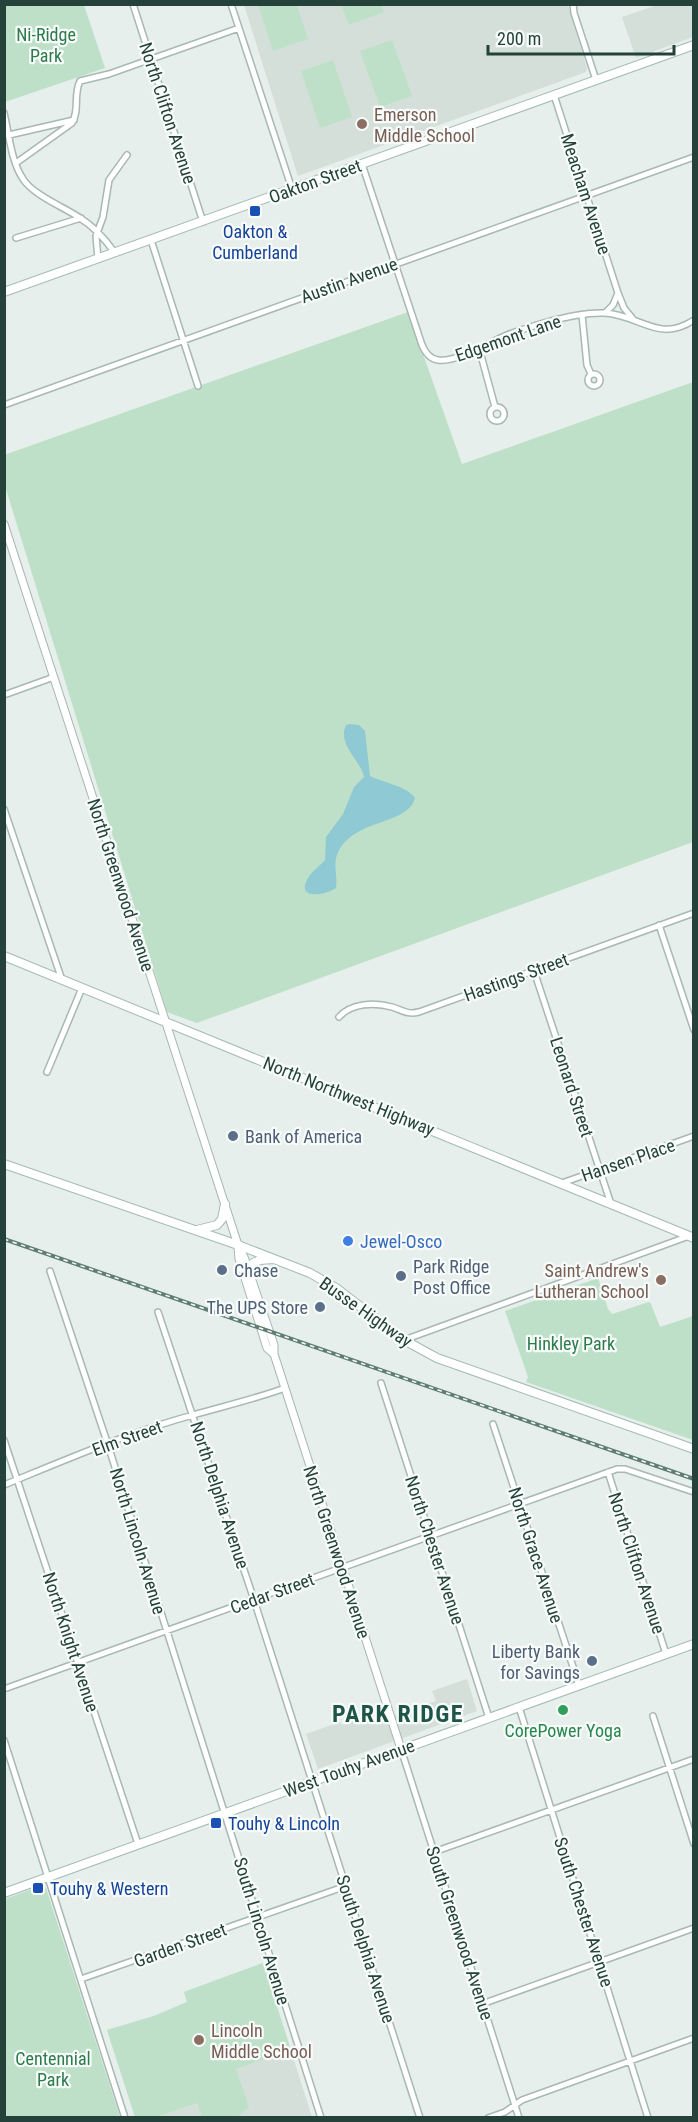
<svg xmlns="http://www.w3.org/2000/svg" width="698" height="2122" font-family="'Roboto Condensed',sans-serif">
	<rect width="100%" height="100%" fill="#e6efeb"/>
	<path fill="#d4dfda" d="M244,5H568L587,68L586,72L298,176Z
		M657,5H693V37L636,58L622,17Z
		M467,1679L477,1711L318,1769L306,1734L340,1722L342,1725L364,1717L366,1723L386,1716L387,1718L436,1701L432,1691Z
		M263,1963L312,2117H135L107,2030L154,2016L187,2002L184,1992Z"/>
	<path fill="#bfe0c8" d="M4,5H84L105,68L5,102Z
		M258,5H297L308,39L273,51Z
		M341,5H381L384,12L349,25Z
		M392,40L412,96L380,107L360,51Z
		M333,60L352,117L320,128L301,71Z
		M408,312L462,464L693,382V842L197,1023L167,1012L5,486L4,455Z
		M598,1278L608,1309L612,1314L649,1302L651,1304L660,1327L693,1316V1440L526,1382L528,1377L505,1311Z
		M43,1885L46,1888L120,2117L5,2118V1899Z
		M263,1963L291,2050L236,2069L249,2107L237,2117H202L197,2103L156,2117H135L107,2030L154,2016L187,2002L184,1992Z"/>
	<path fill="#8ec9d4" d="M350,724L359,725L365,731L370,776C384,783 407,786 415,798C408,826 351,818 337,855C333,866 338,877 336,888C325,896 295,900 308,878C312,871 320,866 325,860L326,837L343,814L354,787L364,777C360,759 337,745 346,725Z"/>
	<g fill="none" stroke-linecap="round" stroke-linejoin="round">
		<defs>
			<path id="minor" d="M133,4L203,222
				M231,4L292,189
				M573,4L574,13L596,80
				M554,95L618,293L624,308L633,319
				M4,113C9,134 11,161 23,179C33,195 64,207 80,218C95,227 105,239 115,253
				M9,135L74,120
				M16,163L72,123C80,110 73,95 80,81L109,74L239,28
				M362,164L422,345C425,352 430,359 438,360C456,363 490,342 507,335C520,330 533,326 547,322C565,317 587,312 606,313C641,316 659,343 694,320
				M16,238L81,218
				M151,240L198,386
				M98,259L96,236L103,217L109,180L127,155
				M605,313L613,305L618,293
				M582,315L587,365L591,374
				M479,348L495,407
				M588 380a6 6 0 1 1 12 0a6 6 0 1 1-12 0Z
				M4,405L694,157
				M490 414a7 7 0 1 1 14 0a7 7 0 1 1-14 0Z
				M4,695L54,677
				M4,809L62,980
				M659,925L694,1030
				M534,971L611,1204
				M339,1017C351,1003 375,1002 392,1007C402,1010 407,1015 419,1012L694,913
				M47,1072L82,988
				M562,1183L694,1136
				M50,1271L108,1445L321,2118
				M158,1312L254,1600L420,2118
				M404,1340L689,1236
				M381,1383L489,1718
				M493,1424L579,1685
				M4,1440L138,1844
				M608,1472L666,1654
				M4,1485C65,1460 130,1432 193,1415C224,1406 255,1399 285,1388
				M4,1689L617,1469H625L694,1492
				M519,1707L648,2118
				M653,1716L694,1844
				M4,1740L125,2118
				M401,1749L519,2118
				M434,1852L694,1759
				M81,1979L346,1886
				M482,2004L694,1928
				M488,2118L505,2112L522,2100L694,2038"/>
			<path id="tertiary" d="M4,524L238,1245L244,1257L274,1345V1354L401,1749
				M238,1247L239,1259L267,1348L274,1354"/>
			<path id="secondary" d="M4,292L694,45
				M4,956L694,1238
				M4,1164L238,1245L310,1273L336,1288L404,1340L437,1358L694,1449
				M197,1230L217,1225L222,1219L225,1204
				M250,1273L253,1263L260,1260L273,1259
				M4,1893L694,1644"/>
		</defs>
		<use href="#minor" stroke="#a8b8b2" stroke-width="8"/>
		<use href="#tertiary" stroke="#a8b8b2" stroke-width="9"/>
		<use href="#secondary" stroke="#a4bbb3" stroke-width="10"/>
		<use href="#minor" stroke="#fff" stroke-width="5"/>
		<use href="#tertiary" stroke="#fff" stroke-width="7"/>
		<use href="#secondary" stroke="#fff" stroke-width="8"/>
		<defs>
			<path id="rail" d="M4,1239L694,1479"/>
		</defs>
		<use href="#rail" stroke="#5f7d75" stroke-width="4"/>
		<use href="#rail" stroke="#f7fbf9" stroke-width="1.5" stroke-dasharray="4.5" stroke-linecap="butt"/>
	</g>
	<g fill="#8d6e63" stroke="#f7fbf9" stroke-width="2">
		<circle cx="362" cy="124" r="6"/>
		<circle cx="661" cy="1280" r="6"/>
		<circle cx="199" cy="2040" r="6"/>
	</g>
	<g fill="#1a4fb4" stroke="#f7fbf9" stroke-width="2">
		<rect x="249" y="205" width="12" height="12" rx="3"/>
		<rect x="210" y="1817" width="12" height="12" rx="3"/>
		<rect x="32" y="1882" width="12" height="12" rx="3"/>
	</g>
	<g fill="#5c6f8a" stroke="#f7fbf9" stroke-width="2">
		<circle cx="233" cy="1136" r="6"/>
		<circle cx="222" cy="1270" r="6"/>
		<circle cx="401" cy="1276" r="6"/>
		<circle cx="320" cy="1307" r="6"/>
		<circle cx="592" cy="1661" r="6"/>
	</g>
	<circle fill="#3f7fe0" stroke="#f7fbf9" stroke-width="2" cx="348" cy="1241" r="6"/>
	<circle fill="#2e9e5b" stroke="#f7fbf9" stroke-width="2" cx="563" cy="1710" r="6"/>
	<g text-anchor="middle" dominant-baseline="central" stroke-width="4.5" stroke-linejoin="round" paint-order="stroke">
		<g font-size="18" fill="#2d7a4b" stroke="#f7fbf9">
			<text x="46" y="34">Ni-Ridge<tspan x="46" dy="21">Park</tspan></text>
			<text x="571" y="1343">Hinkley Park</text>
			<text x="53" y="2058">Centennial<tspan x="53" dy="21">Park</tspan></text>
		</g>
		<g font-size="18" fill="#24423a" stroke="#f7fbf9">
			<text transform="translate(168 113) rotate(72)">North Clifton Avenue</text>
			<text transform="translate(315 181) rotate(-20)">Oakton Street</text>
			<text transform="translate(586 194) rotate(72)">Meacham Avenue</text>
			<text transform="translate(349 280) rotate(-20)">Austin Avenue</text>
			<text transform="translate(508 338) rotate(-19)">Edgemont Lane</text>
			<text transform="translate(121 885) rotate(72)">North Greenwood Avenue</text>
			<text transform="translate(516 977) rotate(-20)">Hastings Street</text>
			<text transform="translate(572 1087) rotate(72)">Leonard Street</text>
			<text transform="translate(349 1096) rotate(22)">North Northwest Highway</text>
			<text transform="translate(628 1160) rotate(-19)">Hansen Place</text>
			<text transform="translate(366 1312) rotate(35)">Busse Highway</text>
			<text transform="translate(127 1438) rotate(-20)">Elm Street</text>
			<text transform="translate(220 1495) rotate(72)">North Delphia Avenue</text>
			<text transform="translate(138 1541) rotate(73)">North Lincoln Avenue</text>
			<text transform="translate(435 1550) rotate(72)">North Chester Avenue</text>
			<text transform="translate(337 1552) rotate(72)">North Greenwood Avenue</text>
			<text transform="translate(536 1555) rotate(72)">North Grace Avenue</text>
			<text transform="translate(637 1563) rotate(72)">North Clifton Avenue</text>
			<text transform="translate(272 1593) rotate(-20)">Cedar Street</text>
			<text transform="translate(71 1642) rotate(72)">North Knight Avenue</text>
			<text transform="translate(349 1768) rotate(-20)">West Touhy Avenue</text>
			<text transform="translate(584 1912) rotate(72)">South Chester Avenue</text>
			<text transform="translate(262 1931) rotate(73)">South Lincoln Avenue</text>
			<text transform="translate(460 1933) rotate(72)">South Greenwood Avenue</text>
			<text transform="translate(180 1945) rotate(-20)">Garden Street</text>
			<text transform="translate(366 1949) rotate(72)">South Delphia Avenue</text>
		</g>
		<g font-size="18" fill="#785e54" stroke="#f7fbf9" text-anchor="start">
			<text x="374" y="114">Emerson<tspan x="374" dy="21">Middle School</tspan></text>
			<text x="649" y="1270" text-anchor="end">Saint Andrew's<tspan x="649" dy="21">Lutheran School</tspan></text>
			<text x="211" y="2030">Lincoln<tspan x="211" dy="21">Middle School</tspan></text>
		</g>
		<g font-size="18" fill="#164399" stroke="#f7fbf9" text-anchor="start">
			<text x="255" y="231" text-anchor="middle">Oakton &amp;<tspan x="255" dy="21">Cumberland</tspan></text>
			<text x="228" y="1823">Touhy &amp; Lincoln</text>
			<text x="50" y="1888">Touhy &amp; Western</text>
		</g>
		<g font-size="18" fill="#4e5e75" stroke="#f7fbf9" text-anchor="start">
			<text x="245" y="1136">Bank of America</text>
			<text x="413" y="1266">Park Ridge<tspan x="413" dy="21">Post Office</tspan></text>
			<text x="234" y="1270">Chase</text>
			<text x="308" y="1307" text-anchor="end">The UPS Store</text>
			<text x="580" y="1651" text-anchor="end">Liberty Bank<tspan x="580" dy="21">for Savings</tspan></text>
		</g>
		<g font-size="18" fill="#366cbe" stroke="#f7fbf9" text-anchor="start">
			<text x="360" y="1241">Jewel-Osco</text>
		</g>
		<g font-size="18" fill="#27864d" stroke="#f7fbf9">
			<text x="563" y="1730">CorePower Yoga</text>
		</g>
		<g font-size="24" font-weight="bold" letter-spacing="1.5" fill="#1f5548" stroke="#f7fbf9">
			<text x="398" y="1714">PARK RIDGE</text>
		</g>
	</g>
	<rect width="698" height="2122" fill="none" stroke="#24423a" stroke-width="12"/>
	<path d="M488 45v9h186v-9" fill="none" stroke="#24423a" stroke-width="3"/>
	<text x="497" y="45" font-size="18" fill="#24423a" stroke="#f7fbf9" stroke-width="4.5" paint-order="stroke">200 m</text>
</svg>
